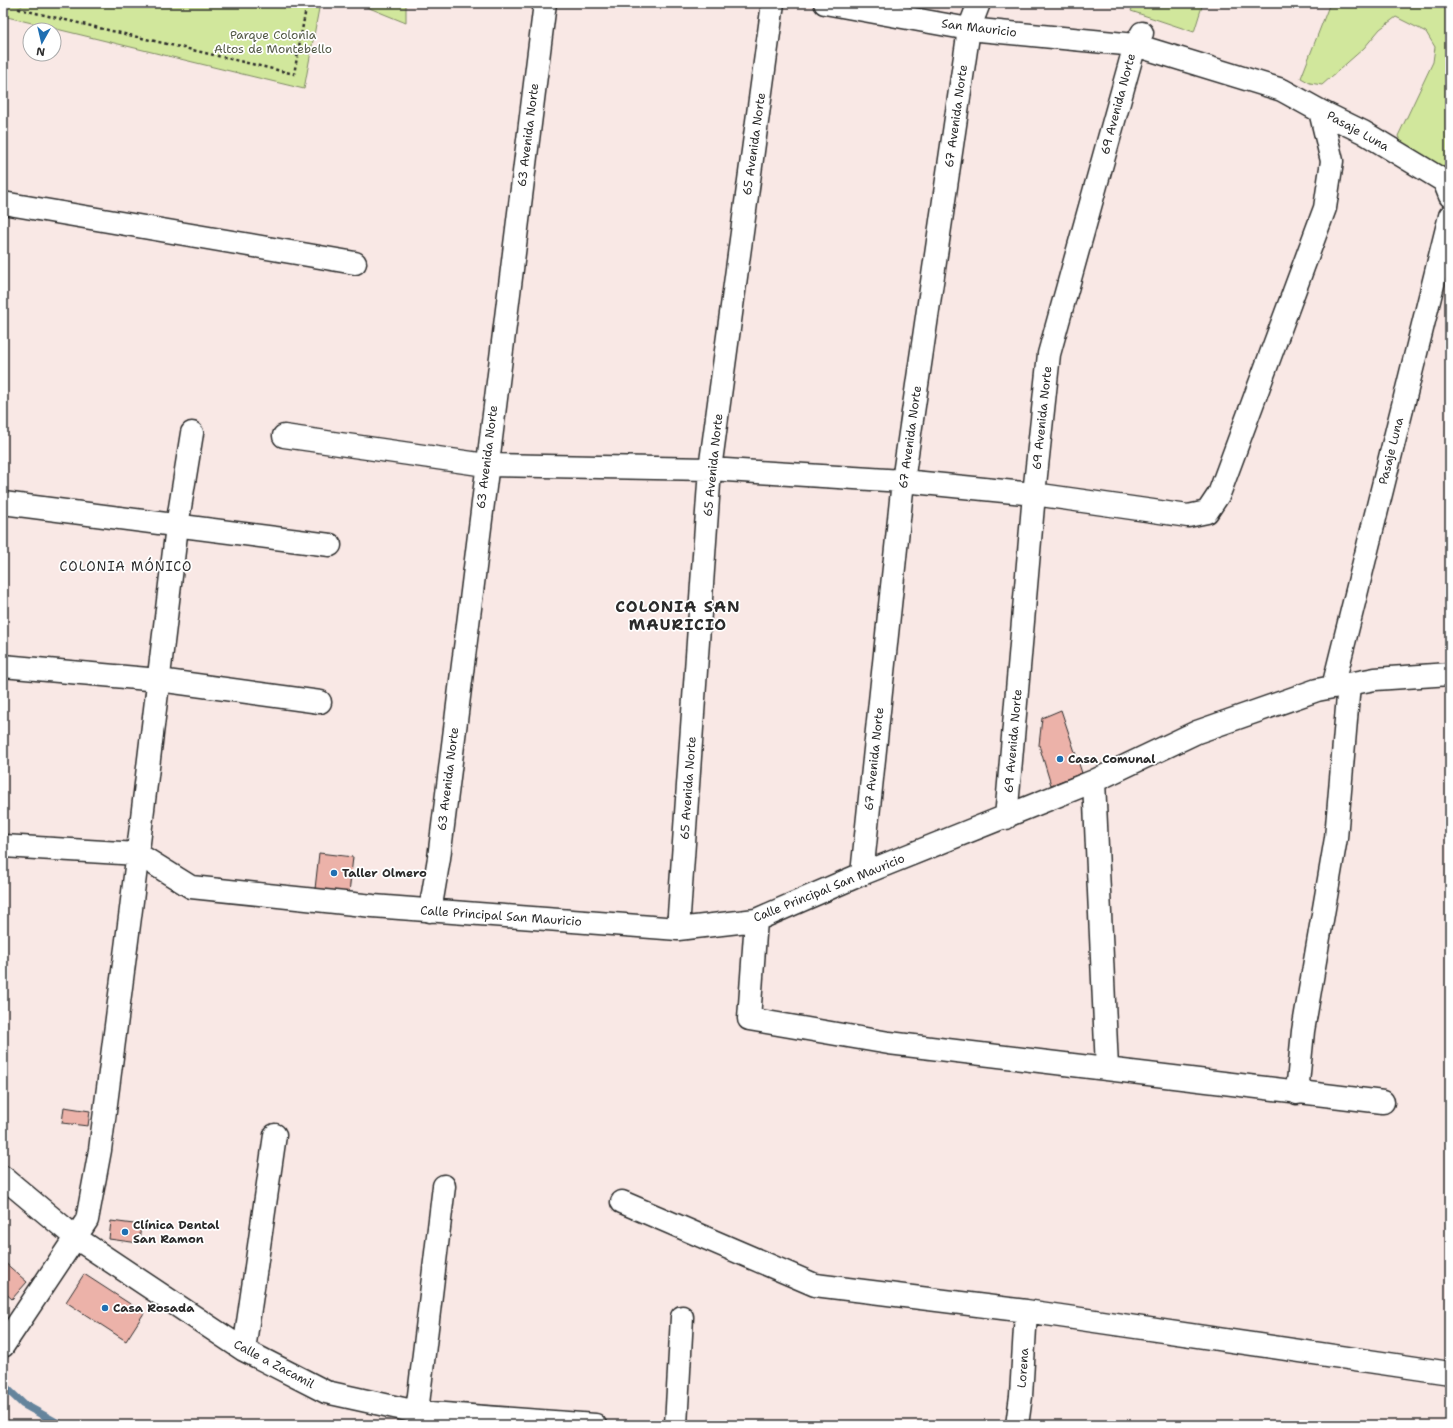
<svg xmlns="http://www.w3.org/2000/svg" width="1453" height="1428" font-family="'Shantell Sans',sans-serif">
	<rect width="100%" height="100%" fill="#f9e8e5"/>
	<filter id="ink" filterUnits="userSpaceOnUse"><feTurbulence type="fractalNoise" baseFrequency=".025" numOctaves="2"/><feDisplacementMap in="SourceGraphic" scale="8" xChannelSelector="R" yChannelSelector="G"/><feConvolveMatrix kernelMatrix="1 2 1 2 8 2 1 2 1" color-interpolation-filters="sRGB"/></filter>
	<g filter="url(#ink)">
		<path fill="#d1e79c" stroke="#7e8964" d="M3,3H320L304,89L3,16Z
			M357,3H406V23Z
			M1134,3H1203L1194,32L1131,11Z
			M1330,3H1450V171L1402,145L1398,136L1433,62L1435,47L1426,32L1396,17L1380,29L1364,48L1322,85L1310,83L1301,78Z"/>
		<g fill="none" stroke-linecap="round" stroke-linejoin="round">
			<path stroke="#65849c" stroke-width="8" d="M3,1385L23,1404L61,1425"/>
		</g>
		<path fill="#ecb2a9" stroke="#2b2b2b" d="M935,3H965V6Z
			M1061,710L1082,773L1051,785L1039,745L1042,718Z
			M319,853L353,857L349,893L315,889Z
			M64,1107L90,1111L88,1126L62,1123Z
			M111,1221L141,1225L139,1243L109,1239Z
			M3,1261L27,1282L12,1299L3,1291Z
			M84,1274L144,1313L126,1341L66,1302Z"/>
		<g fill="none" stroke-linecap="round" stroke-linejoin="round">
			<defs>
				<path id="minor" d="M1320,111L1363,132L1444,181L1450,196
					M3,203L355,263
					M284,436L486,465L710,469L903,481L1034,494L1188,516L1207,512L1219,494L1325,208L1332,161L1320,111L1282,90L1135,45L969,29L825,3
					M3,503L330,545
					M3,666L159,680L320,702
					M1333,687L1450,216
					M1094,781L1107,1068
					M1006,818L1034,494L1049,354L1135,45L1142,33
					M3,846L138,854L191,887L373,906L678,929L756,920L862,874L1094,781L1197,732L1317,690L1375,679L1450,674
					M862,874L903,481L969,29L979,3
					M430,911L439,858L545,3
					M756,920L749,1019L889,1043L1383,1102
					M678,929L710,469L773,3
					M1297,1093L1303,1031L1336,838L1349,684
					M3,1177L76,1238L244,1350L326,1392L417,1412L595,1425
					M622,1202L815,1285L1026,1311L1450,1373
					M3,1346L87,1220L100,1150L131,909L177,526L192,433
					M244,1350L275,1135
					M417,1412L444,1186
					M676,1425L682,1317
					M1017,1425L1021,1396L1026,1311"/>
			</defs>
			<use href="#minor" stroke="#2b2b2b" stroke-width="25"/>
			<path stroke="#2b2b2b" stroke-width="2.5" stroke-dasharray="3 3" stroke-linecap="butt" d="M22,3L19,9L294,74L307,3"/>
			<use href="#minor" stroke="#fff" stroke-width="22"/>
		</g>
	</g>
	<g fill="#1f6fb2" stroke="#fff" stroke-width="1.5">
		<circle cx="1060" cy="759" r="4"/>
		<circle cx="334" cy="873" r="4"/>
		<circle cx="125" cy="1232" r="4"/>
		<circle cx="105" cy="1308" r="4"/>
	</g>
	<g text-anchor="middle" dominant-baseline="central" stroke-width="3.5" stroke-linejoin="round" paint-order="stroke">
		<g font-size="12" fill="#2b2b2b" stroke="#fff">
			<text transform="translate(979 28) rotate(7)">San Mauricio</text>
			<text transform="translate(1118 104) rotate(-75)">69 Avenida Norte</text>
			<text transform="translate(956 116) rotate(-82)">67 Avenida Norte</text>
			<text transform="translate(1358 131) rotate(29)">Pasaje Luna</text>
			<text transform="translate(528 135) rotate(-83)">63 Avenida Norte</text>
			<text transform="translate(754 144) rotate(-82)">65 Avenida Norte</text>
			<text transform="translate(1042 418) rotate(-84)">69 Avenida Norte</text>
			<text transform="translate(910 437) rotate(-82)">67 Avenida Norte</text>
			<text transform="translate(1391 451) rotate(-76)">Pasaje Luna</text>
			<text transform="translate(487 457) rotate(-83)">63 Avenida Norte</text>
			<text transform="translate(713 465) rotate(-84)">65 Avenida Norte</text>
			<text transform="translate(1013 741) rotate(-85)">69 Avenida Norte</text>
			<text transform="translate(874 759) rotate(-84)">67 Avenida Norte</text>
			<text transform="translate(448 779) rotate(-83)">63 Avenida Norte</text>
			<text transform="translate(688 788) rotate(-86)">65 Avenida Norte</text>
			<text transform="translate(829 888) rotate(-22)">Calle Principal San Mauricio</text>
			<text transform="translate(501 916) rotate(4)">Calle Principal San Mauricio</text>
			<text transform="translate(274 1364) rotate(28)">Calle a Zacamil</text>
			<text transform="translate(1023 1368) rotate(-86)">Lorena</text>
		</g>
		<g font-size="12" fill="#545a47" stroke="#fff">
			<text x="273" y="35">Parque Colonia<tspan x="273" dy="14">Altos de Montebello</tspan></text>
		</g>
		<g font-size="12" font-weight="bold" fill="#2b2b2b" stroke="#fff" text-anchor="start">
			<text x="1068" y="759">Casa Comunal</text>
			<text x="342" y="873">Taller Olmero</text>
			<text x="133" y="1225">Clínica Dental<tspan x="133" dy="14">San Ramon</tspan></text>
			<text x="113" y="1308">Casa Rosada</text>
		</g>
		<g font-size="13" letter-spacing="1" fill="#2b2b2b" stroke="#fff">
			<text x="126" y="566">COLONIA MÓNICO</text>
		</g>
		<g font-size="16" font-weight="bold" letter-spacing="1" fill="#2b2b2b" stroke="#fff">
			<text x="678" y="606">COLONIA SAN<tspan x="678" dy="18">MAURICIO</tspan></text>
		</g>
	</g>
	<rect width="1453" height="1428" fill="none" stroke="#fff" stroke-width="16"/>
	<rect x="8" y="8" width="1437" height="1412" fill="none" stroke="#2b2b2b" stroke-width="1.5" filter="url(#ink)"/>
	<g transform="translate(42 42) rotate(188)"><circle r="19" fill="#ffffff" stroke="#aaaaaa"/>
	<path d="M0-3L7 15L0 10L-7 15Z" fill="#1f6fb2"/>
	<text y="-6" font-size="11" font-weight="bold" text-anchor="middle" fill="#2b2b2b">N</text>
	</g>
</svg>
